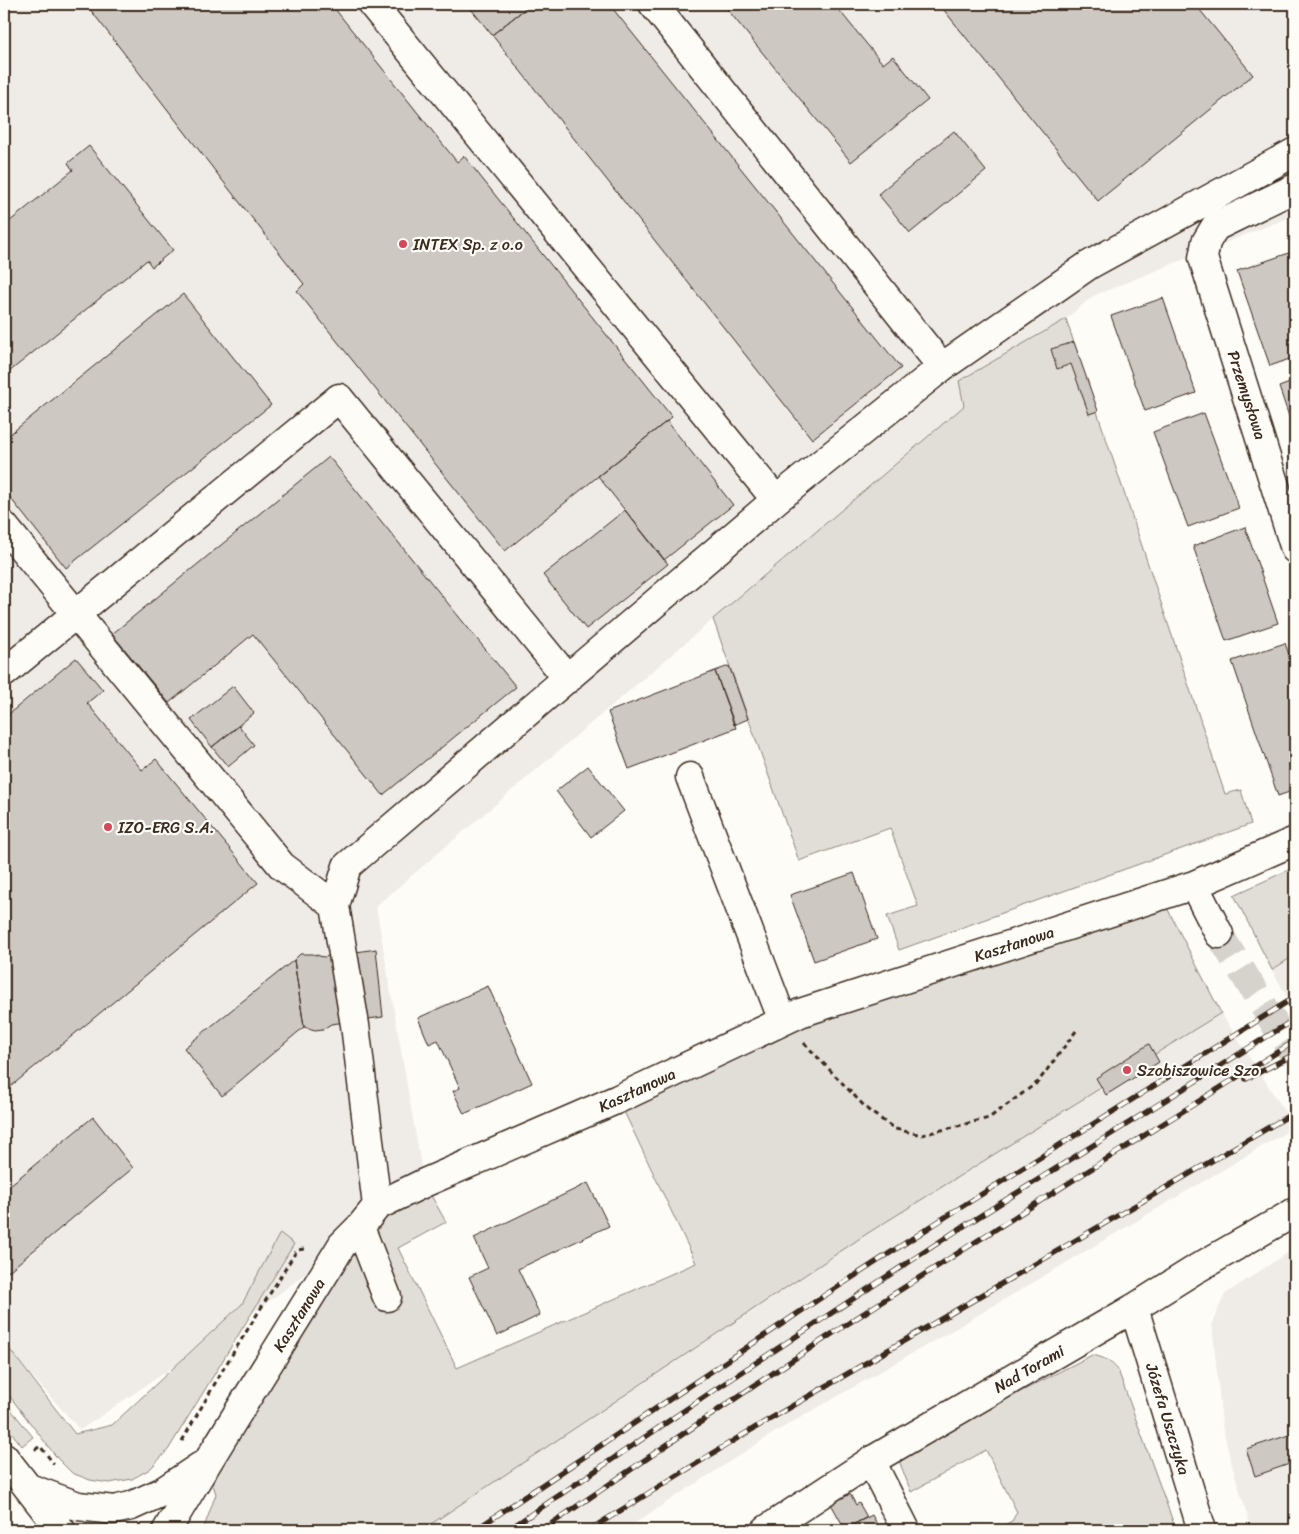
<svg xmlns="http://www.w3.org/2000/svg" width="1299" height="1534" font-family="Sriracha,sans-serif">
	<rect width="100%" height="100%" fill="#fdfcf7"/>
	<filter id="ink" filterUnits="userSpaceOnUse"><feTurbulence type="fractalNoise" baseFrequency=".02" numOctaves="2"/><feDisplacementMap in="SourceGraphic" scale="10" xChannelSelector="R" yChannelSelector="G"/><feConvolveMatrix kernelMatrix="1 2 1 2 8 2 1 2 1" color-interpolation-filters="sRGB"/></filter>
	<g filter="url(#ink)">
		<path fill="#efece7" d="M4,4H1295V215L1093,296L1066,319L959,381L964,406L376,906L424,1183L263,1306L80,1430L4,1345Z
			M1295,955V1011L1272,970Z
			M1221,1013L1295,1127L953,1330L777,1431L624,1530H422L868,1233Z
			M1295,1248V1530H1252L1233,1469L1222,1425L1212,1323L1225,1294Z"/>
		<path fill="#e1ded7" stroke="#8e847a" d="M1066,319L1225,794L1241,790L1251,824L899,950L887,916L918,906L890,828L799,861L713,619L964,406L959,381Z
			M1295,867V955L1272,970L1234,895Z
			M1161,896L1221,1013L868,1233L422,1530H203L216,1494L206,1463L342,1245L424,1183L446,1222L398,1248L457,1368L696,1263L618,1099L800,1013Z
			M280,1233L294,1244L168,1450L150,1469L132,1479L109,1483L90,1480L72,1473L58,1459L4,1389V1342L75,1434L112,1425L242,1304Z
			M1092,1355C1103,1357 1111,1361 1118,1370L1176,1530H995L1012,1521L1017,1512L986,1450L911,1492L900,1463L903,1452Z
			M4,1401L33,1437L22,1446L4,1423Z"/>
		<path fill="#cdc8c2" stroke="#3b2a1e" d="M86,4H331L457,162L464,156L672,417L505,551L297,291L304,284L222,180Z
			M467,4H531L492,35Z
			M531,4H609L901,368L812,439L492,35Z
			M723,4H834L883,64L893,56L928,100L851,162Z
			M939,4H1195L1253,75L1098,201Z
			M954,131L986,171L910,233L878,194Z
			M89,146L173,250L152,267L147,260L4,376V226L73,170L68,163Z
			M1289,253L1295,271V357L1270,366L1237,271Z
			M183,294L271,405L66,568L4,490V439Z
			M1163,298L1196,393L1145,411L1111,316Z
			M1074,342L1098,411L1089,414L1071,364L1057,369L1051,349Z
			M1295,381V434L1279,387Z
			M1204,413L1239,508L1188,527L1153,432Z
			M667,421L733,505L664,560L598,476Z
			M329,457L516,687L383,795L253,634L169,703L112,634Z
			M625,510L668,564L586,629L543,575Z
			M1245,527L1278,623L1226,641L1193,546Z
			M1285,643L1295,672V790L1278,796L1232,661Z
			M76,658L103,690L87,703L142,770L156,759L258,883L4,1092V718Z
			M729,666L748,719L734,725L715,671Z
			M715,671L736,728L629,769L608,712Z
			M233,686L254,713L212,747L191,720Z
			M239,726L254,745L228,767L212,747Z
			M588,766L624,811L591,837L556,791Z
			M854,873L877,939L814,961L790,895Z
			M376,949L383,1017L331,1024L323,1029L315,1030L304,1027L294,960L300,954H313L323,957Z
			M294,960L304,1027L222,1096L184,1048Z
			M488,986L532,1083L464,1114L453,1091L460,1088L438,1040L429,1044L418,1018Z
			M1149,1044L1159,1062L1106,1095L1096,1078Z
			M93,1117L133,1168L4,1275V1190Z
			M588,1183L609,1226L518,1269L540,1315L497,1336L469,1277L488,1268L474,1238Z
			M1295,1433V1462L1255,1476L1246,1449Z
			M850,1494L856,1505L859,1503L867,1517L845,1529L831,1504Z
			M872,1515L878,1526L873,1529L874,1530H851L849,1527Z"/>
		<g fill="none" stroke-linecap="round" stroke-linejoin="round">
			<path stroke="#d6d2cc" stroke-width="28" stroke-dasharray="28 14" stroke-linecap="butt" d="M1219,934L1295,1057"/>
			<defs>
				<path id="minor" d="M372,4L776,500
					M653,4L942,367
					M1295,188L1215,227L1206,242L1203,258L1295,549
					M4,526L282,866L335,906
					M4,673L339,398L568,679
					M690,777L783,1021
					M1194,885L1219,934
					M377,1206L355,1025L335,906L347,866L776,500L942,367L1089,265L1295,152
					M360,1227L387,1297
					M1134,1308L1202,1530
					M4,1457L61,1530
					M871,1461L906,1530
					M29,1488L78,1506L114,1510L131,1506L162,1492L201,1466
					M167,1530C223,1434 284,1340 342,1245L360,1227L377,1206L424,1183L618,1099L800,1013L1194,885L1295,841
					M766,1530L871,1461L1134,1308L1196,1269L1295,1212"/>
			</defs>
			<use href="#minor" stroke="#3b2a1e" stroke-width="31"/>
			<path stroke="#3b2a1e" stroke-width="3" stroke-dasharray="5 4" stroke-linecap="butt" d="M804,1043L868,1110L895,1129L922,1135L989,1118L1038,1082L1076,1031
				M182,1441L225,1366L297,1250L304,1249
				M35,1450L40,1446L54,1464"/>
			<use href="#minor" stroke="#fdfcf7" stroke-width="28"/>
			<defs>
				<path id="rail" d="M1246,1079L1295,1054
					M475,1530L822,1297L947,1216L1295,997
					M508,1530L713,1391L956,1231L1295,1019
					M542,1530C641,1463 740,1394 841,1328C991,1231 1143,1136 1295,1041
					M589,1530L741,1436L1295,1112"/>
			</defs>
			<use href="#rail" stroke="#3b2a1e" stroke-width="5.5"/>
			<use href="#rail" stroke="#fdfcf7" stroke-width="4" stroke-dasharray="11" stroke-linecap="butt"/>
		</g>
	</g>
	<g fill="#d1495b" stroke="#fdfcf7" stroke-width="2">
		<circle cx="403" cy="244" r="5"/>
		<circle cx="108" cy="827" r="5"/>
		<circle cx="1127" cy="1070" r="5"/>
	</g>
	<g text-anchor="middle" dominant-baseline="central" stroke-width="4.5" stroke-linejoin="round" paint-order="stroke">
		<g font-size="16" fill="#3b2a1e" stroke="#fdfcf7" text-anchor="start">
			<text x="413" y="244">INTEX Sp. z o.o</text>
			<text x="118" y="827">IZO-ERG S.A.</text>
			<text x="1137" y="1070">Szobiszowice Szo</text>
		</g>
		<g font-size="16" fill="#3b2a1e" stroke="#fdfcf7">
			<text transform="translate(1247 395) rotate(72)">Przemysłowa</text>
			<text transform="translate(1014 944) rotate(-18)">Kasztanowa</text>
			<text transform="translate(637 1090) rotate(-25)">Kasztanowa</text>
			<text transform="translate(299 1315) rotate(-58)">Kasztanowa</text>
			<text transform="translate(1029 1369) rotate(-30)">Nad Torami</text>
			<text transform="translate(1168 1419) rotate(73)">Józefa Uszczyka</text>
		</g>
	</g>
	<rect width="1299" height="1534" fill="none" stroke="#fdfcf7" stroke-width="20"/>
	<rect x="10" y="10" width="1279" height="1514" fill="none" stroke="#3b2a1e" stroke-width="2" filter="url(#ink)"/>
</svg>
